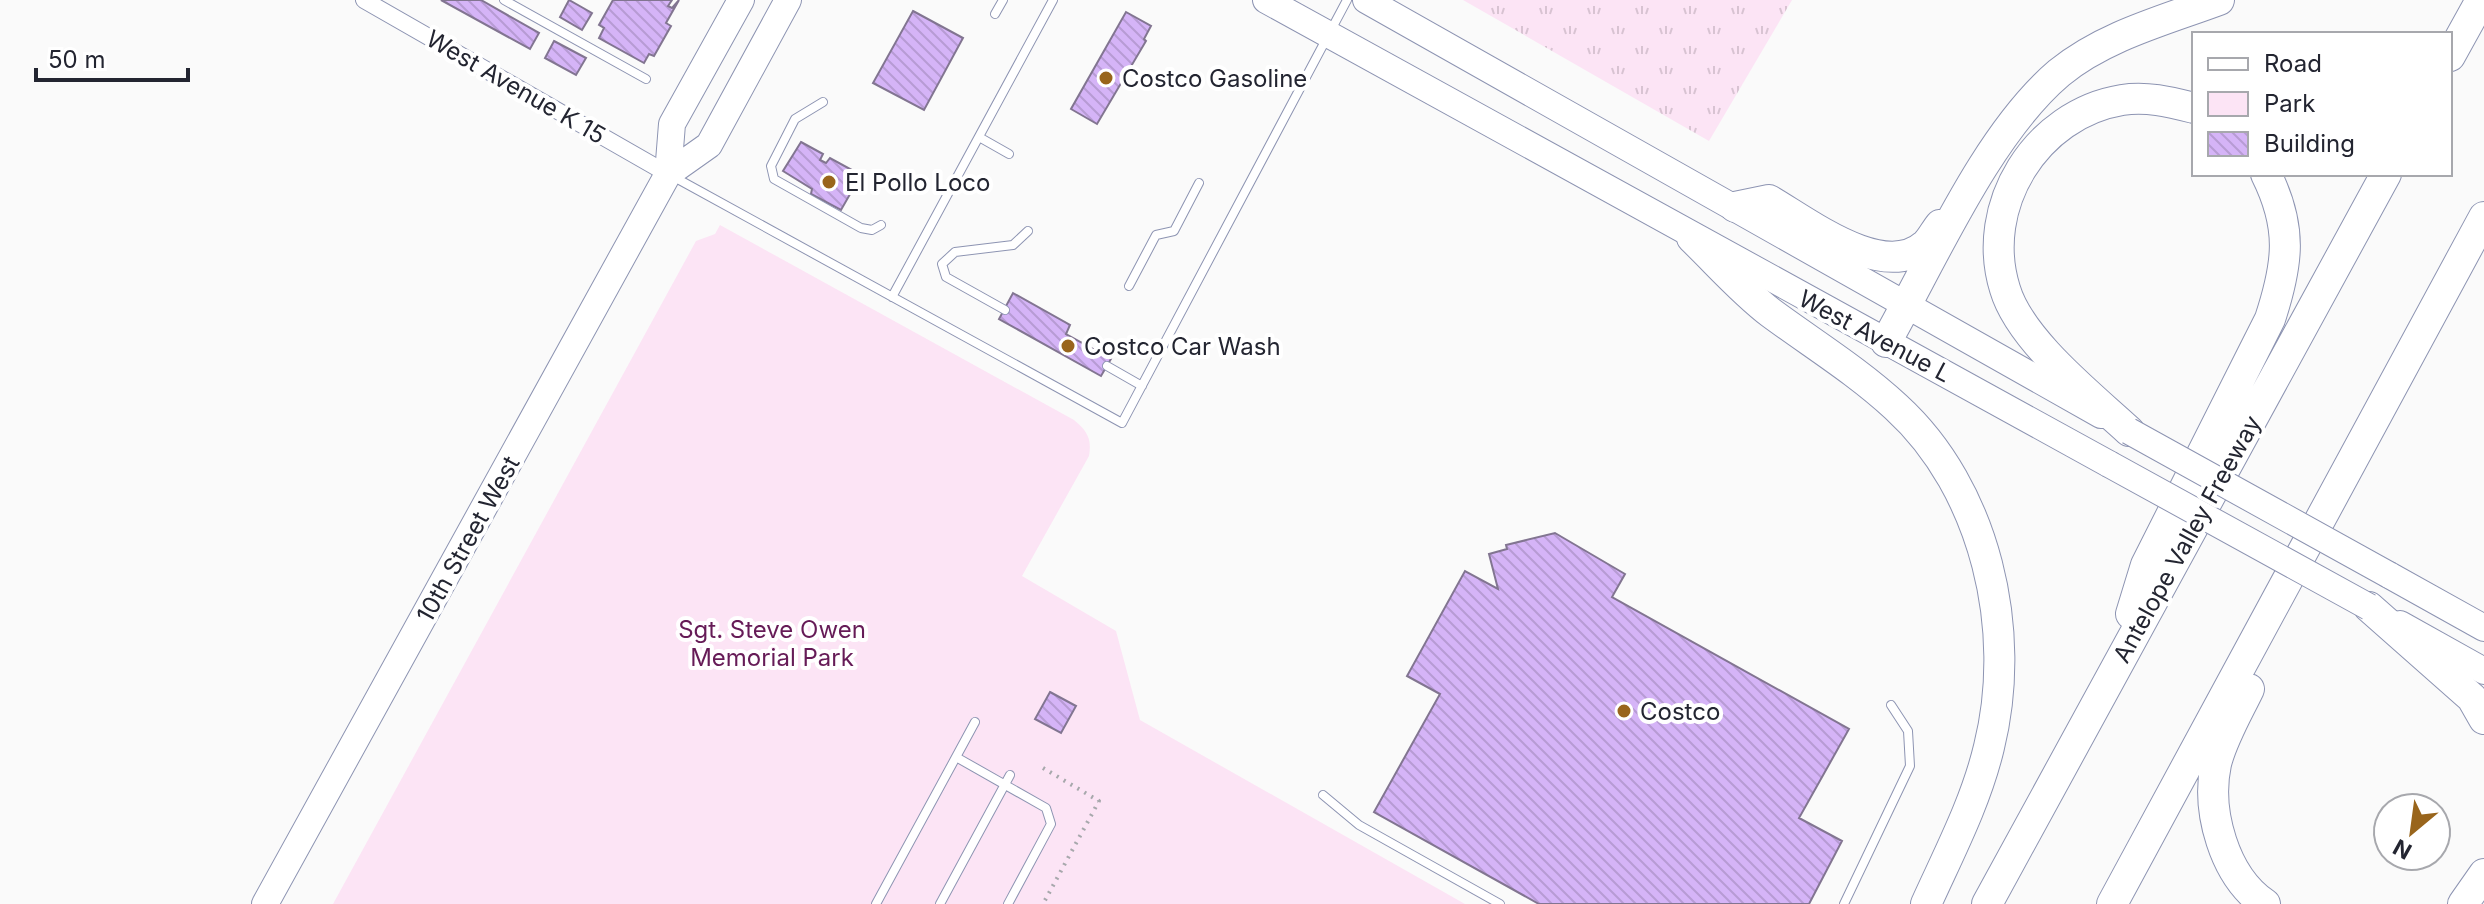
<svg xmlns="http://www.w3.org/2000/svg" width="2484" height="904" font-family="Inter,sans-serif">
	<defs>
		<pattern id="grass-tufts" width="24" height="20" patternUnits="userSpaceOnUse" patternTransform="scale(2)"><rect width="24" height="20" fill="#fce4f5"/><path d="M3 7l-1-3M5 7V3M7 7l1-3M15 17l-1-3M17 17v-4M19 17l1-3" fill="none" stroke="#d8c3d2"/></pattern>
		<pattern id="building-back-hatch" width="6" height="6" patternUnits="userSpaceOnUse" patternTransform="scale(2)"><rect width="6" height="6" fill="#d5b4f7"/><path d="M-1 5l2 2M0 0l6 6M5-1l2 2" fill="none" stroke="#b79bd4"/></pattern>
	</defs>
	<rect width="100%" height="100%" fill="#fafafa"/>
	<path fill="url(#grass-tufts)" d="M1463,0H1792L1709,141Z"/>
	<path fill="#fce4f5" d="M720,225L1074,420C1087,431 1092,438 1089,456L1022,576L1116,631L1140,720L1465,904H333L696,241L715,234Z"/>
	<path fill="url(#building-back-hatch)" stroke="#827591" stroke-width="2" d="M441,0H481L539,33L530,49Z
		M569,0L592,13L582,30L560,17Z
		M613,0H672L668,6L672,8L679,0L666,23L671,26L654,56L649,54L644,63L599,38L604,28L599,25Z
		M913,11L963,38L924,110L873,83Z
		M1126,12L1151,26L1144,39L1146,41L1097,124L1071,109Z
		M554,41L586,58L576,75L545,58Z
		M801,142L823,154L820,160L826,163L830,158L861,175L841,210L811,194L812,189L783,171Z
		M1013,293L1070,325L1066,334L1111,359L1101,376L999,319Z
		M1555,533L1625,574L1612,597L1849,729L1799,818L1842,841L1809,904H1539L1374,812L1440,694L1407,676L1465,571L1498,589L1489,554L1507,549L1506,545Z
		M1050,692L1076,706L1061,733L1035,719Z"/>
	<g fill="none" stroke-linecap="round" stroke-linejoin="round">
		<defs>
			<path id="lane" d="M504,0L646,79
				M995,14L1003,0
				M823,102L795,119L771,166L774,179L861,228L872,230L881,225
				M979,137L1009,154
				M674,177L1122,423L1347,0
				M1129,286L1156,235L1174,231L1199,183
				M892,297L1053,0
				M1005,310L946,277L942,264L955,252L1013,245L1028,231
				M1107,366L1142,386
				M956,757L975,722
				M1323,795L1359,825L1500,904
				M876,904L956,757L1046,808L1051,824L1008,904
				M940,904L1010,775
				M1844,904L1910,766L1908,731L1891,705"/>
			<path id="street" d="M364,0L668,174"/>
			<path id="primary" d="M1266,0L2109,464
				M1366,0L2101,415
				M668,174L709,145L788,0
				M2389,575L2484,628
				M2400,624L2484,671
				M265,904L668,174L672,124L741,0"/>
			<path id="highway" d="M2450,56L2481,0
				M1735,207L1769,200C1807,222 1884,282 1925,245C1931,240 1935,231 1940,225
				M1692,238C1717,262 1742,291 1771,313C1813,344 1857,371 1896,407C1986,489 2018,631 1989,747C1976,802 1949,853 1926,904
				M1886,342C1933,259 1987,134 2059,73C2104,36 2165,20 2219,0
				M2129,431C2090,395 2020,340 2005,289C1979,206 2036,114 2122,100C2147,96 2170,102 2194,108
				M2369,607L2472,698L2484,719
				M2131,614L2146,565L2270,319C2288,264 2293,228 2266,174
				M2249,689C2238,712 2222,739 2216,764C2206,811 2224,876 2265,904
				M1987,904L2386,174
				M2112,904L2484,217
				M2463,904L2484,874"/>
		</defs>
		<use href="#lane" stroke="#8d94b2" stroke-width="10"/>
		<use href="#street" stroke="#8d94b2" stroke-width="18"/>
		<use href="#primary" stroke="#8d94b2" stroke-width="28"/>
		<use href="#highway" stroke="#8d94b2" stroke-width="32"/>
		<path stroke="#a7a8ac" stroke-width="4" stroke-dasharray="2 6" stroke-linecap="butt" d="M1043,768L1099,801L1043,904"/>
		<use href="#lane" stroke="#fff" stroke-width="8"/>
		<use href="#street" stroke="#fff" stroke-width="16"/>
		<use href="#primary" stroke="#fff" stroke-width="26"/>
		<use href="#highway" stroke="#fff" stroke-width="30"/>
		<defs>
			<path id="primary-bridge" d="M2129,431L2389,575
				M2109,464L2369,607"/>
		</defs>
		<use href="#primary-bridge" stroke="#8d94b2" stroke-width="28" stroke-linecap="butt"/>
		<use href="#primary-bridge" stroke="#fff" stroke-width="26"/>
	</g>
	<g fill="#99651c" stroke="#fff" stroke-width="3">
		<circle cx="1106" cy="78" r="8"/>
		<circle cx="829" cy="182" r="8"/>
		<circle cx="1068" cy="346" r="8"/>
		<circle cx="1624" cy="711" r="8"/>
	</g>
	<g text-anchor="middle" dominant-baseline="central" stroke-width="8" stroke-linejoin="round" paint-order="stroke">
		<g font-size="24" fill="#232531" stroke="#fff" text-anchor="start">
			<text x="1122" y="78">Costco Gasoline</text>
			<text x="845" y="182">El Pollo Loco</text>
			<text x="1084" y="346">Costco Car Wash</text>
			<text x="1640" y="711">Costco</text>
		</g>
		<g font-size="24" fill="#232531" stroke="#fff">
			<text transform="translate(516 87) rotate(30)">West Avenue K 15</text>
			<text transform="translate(1875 336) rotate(28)">West Avenue L</text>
			<text transform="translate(468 539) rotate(-61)">10th Street West</text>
			<text transform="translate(2187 539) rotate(-61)">Antelope Valley Freeway</text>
		</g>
		<g font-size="24" fill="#661b57" stroke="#fff">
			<text x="772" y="629">Sgt. Steve Owen<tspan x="772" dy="28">Memorial Park</tspan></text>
		</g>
	</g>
	<rect x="2192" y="32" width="260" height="144" fill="#ffffff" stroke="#a7a8ad" stroke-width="2"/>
	<rect x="2208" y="58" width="40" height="12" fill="#ffffff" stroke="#a7a8ad" stroke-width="2"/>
	<text x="2264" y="72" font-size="24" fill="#232531">Road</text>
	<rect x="2208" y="92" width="40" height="24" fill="#fce4f5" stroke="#a7a8ad" stroke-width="2"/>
	<text x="2264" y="112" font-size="24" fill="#232531">Park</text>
	<rect x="2208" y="132" width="40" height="24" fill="url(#building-back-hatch)" stroke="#a7a8ad" stroke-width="2"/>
	<text x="2264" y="152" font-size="24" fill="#232531">Building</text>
	<g transform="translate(2412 832) rotate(209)"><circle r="38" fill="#ffffff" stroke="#a7a8ad" stroke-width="2"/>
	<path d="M0-6L14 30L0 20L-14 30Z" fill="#99651c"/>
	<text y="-12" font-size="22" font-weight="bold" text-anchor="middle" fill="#232531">N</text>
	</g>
	<path d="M36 68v12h152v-12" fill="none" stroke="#232531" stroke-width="4"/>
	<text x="48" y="68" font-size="24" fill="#232531" stroke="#ffffff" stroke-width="6" paint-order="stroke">50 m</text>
</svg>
